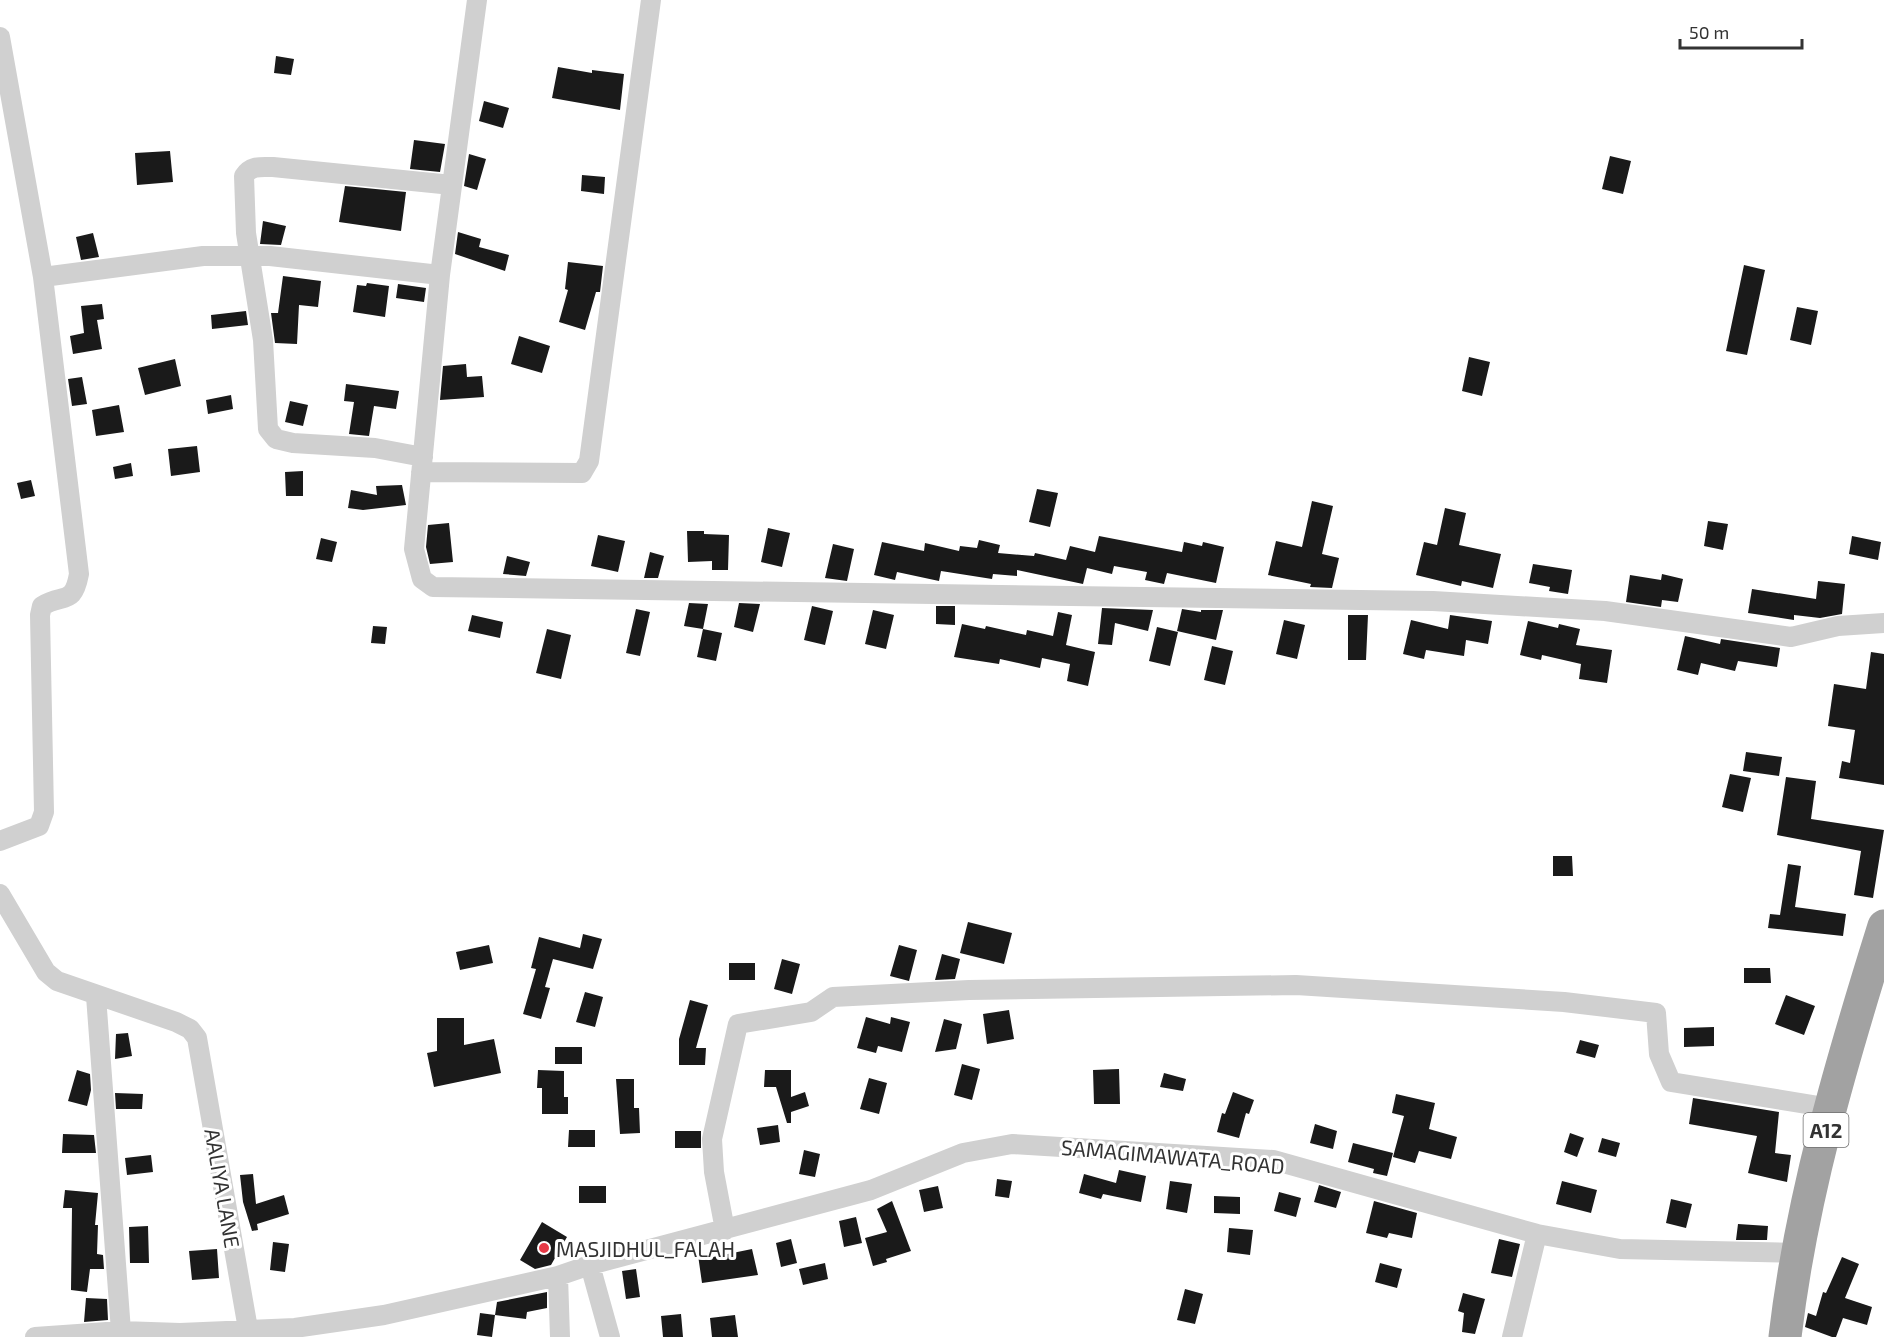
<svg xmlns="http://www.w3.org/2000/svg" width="1884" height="1337" font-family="'Exo 2',sans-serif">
	<rect width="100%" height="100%" fill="#fff"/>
	<path fill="#1a1a1a" d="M276,56L294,59L291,75L274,73Z
		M558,67L592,73V70L624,74L620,110L552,98Z
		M484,101L509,108L503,128L479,121Z
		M414,140L445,144L440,172L410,169Z
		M170,151L173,182L137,185L135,153Z
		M469,154L486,159L477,190L464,186Z
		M1610,156L1631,161L1623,194L1602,189Z
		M582,175L605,177L604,194L581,191Z
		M345,186L406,192L401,231L339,222Z
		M263,221L286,226L281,245L260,244Z
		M458,232L481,239L479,247L509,255L505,271L455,254Z
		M93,233L99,257L81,260L76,237Z
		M568,262L603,266L600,292H596L585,330L559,322L568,290L565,289Z
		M1744,265L1765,270L1747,355L1726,351Z
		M283,276L321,281L318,307L299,305L297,344L275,343L271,313H278Z
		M367,283L389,286L385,317L353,312L357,285L366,286Z
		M398,284L426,288L424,302L396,298Z
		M102,304L104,319L97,320L102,349L73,354L70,336L84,333L81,306Z
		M1797,307L1818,311L1811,345L1790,340Z
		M246,311L248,325L212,329L211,315Z
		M519,336L550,346L542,373L511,364Z
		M1469,357L1490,362L1482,396L1462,391Z
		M175,359L181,386L145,395L138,368Z
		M466,364L467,377L482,376L484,397L440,400L443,366Z
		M82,377L87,404L72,406L68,379Z
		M346,384L399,391L396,409L374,406L369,436L349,434L354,402L344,401Z
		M231,395L233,409L208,414L206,400Z
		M290,401L308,405L303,426L285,422Z
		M119,405L124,432L96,436L92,410Z
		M197,446L200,472L171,476L168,449Z
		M131,463L133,476L115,479L113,467Z
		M303,471V496H286L285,472Z
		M31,480L35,496L21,499L17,483Z
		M402,485L406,505L363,510L348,508L351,490L377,495L376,486Z
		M1037,489L1058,493L1050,527L1029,522Z
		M1312,501L1333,506L1322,554L1339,558L1332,588L1310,587L1311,584L1268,575L1276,541L1302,547Z
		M1445,508L1466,513L1459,545L1501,554L1493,588L1462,581L1461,586L1416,575L1424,542L1437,545Z
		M1708,521L1728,524L1723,550L1704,546Z
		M449,523L453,562L430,564L426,547L428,525Z
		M768,528L790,533L782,567L761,562Z
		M687,531H704V534L729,535L728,570H712V561L688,562Z
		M598,535L625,541L618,572L591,566Z
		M1099,536L1182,552L1184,542L1202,546L1203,542L1224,547L1216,583L1167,573L1164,584L1145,580L1147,572L1114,566L1112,574L1087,568L1083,584L1017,570V576L993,574L992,579L941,571L939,581L897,572L895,580L874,575L882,542L924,551L925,543L959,551L960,546L977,548L979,540L1000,545L998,553L1034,556L1035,553L1066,560L1070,546L1095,552Z
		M1852,536L1881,542L1878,560L1849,554Z
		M321,538L337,542L332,562L316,559Z
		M833,544L854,549L847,581L825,578Z
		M650,552L664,556L658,578H644Z
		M507,556L530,562L526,576L503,574Z
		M1533,564L1572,570L1568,594L1549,591L1550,587L1529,583Z
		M1662,574L1683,579L1678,602L1662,600L1661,607L1626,602L1630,575L1661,580Z
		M1818,581L1845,584L1842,614L1820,618L1794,615V620L1748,613L1752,589L1816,599Z
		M689,603L708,604L703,629L684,626Z
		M739,603L760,604L753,632L734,627Z
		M812,606L833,611L825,645L804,640Z
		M936,606H955V625L936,624Z
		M1102,608L1153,610L1148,631L1115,623L1112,645L1098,644Z
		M636,609L650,612L640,656L626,653Z
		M1182,609L1201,612V610H1223L1216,640L1177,631Z
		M873,610L894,615L886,649L865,644Z
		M1058,612L1072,615L1066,645L1095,652L1088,686L1067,681L1070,664L1042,658L1040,668L1000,659L999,664L954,657L962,624L985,629L986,626L1026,635L1027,630L1053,636Z
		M472,615L503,622L500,638L468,631Z
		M1348,615H1368L1366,660H1348Z
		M1450,615L1492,621L1488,644L1466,640L1464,656L1426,650L1424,659L1403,654L1411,620L1448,629Z
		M1284,620L1305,625L1297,659L1276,654Z
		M1528,621L1558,628L1559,624L1580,629L1576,645L1612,650L1607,683L1579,679L1581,664L1542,655L1541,660L1520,655Z
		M373,626L387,627L385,644L371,643Z
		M1157,627L1178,632L1170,666L1149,661Z
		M547,629L571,635L561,679L536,673Z
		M703,629L722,633L716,661L697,657Z
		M1685,636L1720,644L1721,639L1780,648L1777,667L1738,661L1735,671L1701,663L1698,675L1677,670Z
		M1212,646L1233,651L1225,685L1204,680Z
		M1871,652L1884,654V785L1839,778L1842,761L1850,763L1855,730L1828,726L1834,684L1866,689Z
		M1746,752L1782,757L1779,776L1743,771Z
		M1730,774L1751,778L1743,812L1722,807Z
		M1786,777L1816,781L1811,819L1884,830L1873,898L1854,895L1861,851L1777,835Z
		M1553,856H1572L1573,876H1553Z
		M1788,864L1801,866L1795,907L1846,914L1843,936L1768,928L1770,914L1780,915Z
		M968,922L1012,933L1004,964L960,953Z
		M583,934L602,939L593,969L553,959L545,987L550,988L541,1019L523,1014L536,969L531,968L539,937L580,948Z
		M489,945L493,963L460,970L456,952Z
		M899,945L917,950L909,981L890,976Z
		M942,954L960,959L955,979L935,980Z
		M782,959L800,964L792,994L774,989Z
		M729,963H755V980H729Z
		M1744,968H1770L1771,983H1744Z
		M585,992L603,997L595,1027L576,1022Z
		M1786,995L1815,1006L1804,1035L1775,1024Z
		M690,1000L708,1005L696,1048H706L705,1065H679V1039Z
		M1009,1010L1014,1039L987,1044L983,1014Z
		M866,1017L890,1024L891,1017L910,1022L902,1052L878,1046L876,1053L857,1048Z
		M437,1018H464V1045L494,1039L501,1073L434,1087L427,1053L437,1051Z
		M944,1019L962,1024L956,1049L935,1052Z
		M1714,1027V1046L1684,1047V1028Z
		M128,1033L132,1056L115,1059L116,1034Z
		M1580,1040L1599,1045L1595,1058L1576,1053Z
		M555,1047H582V1064H555Z
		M962,1064L980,1069L972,1100L954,1095Z
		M1119,1069L1120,1104H1094L1093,1070Z
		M77,1070L90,1074L91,1090L87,1106L68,1101Z
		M538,1070L564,1071V1097H568V1114H542V1088H537Z
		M765,1070H791V1097L805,1092L809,1106L791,1112V1123H787L776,1087H764Z
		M1164,1073L1186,1079L1183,1091L1160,1087Z
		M869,1078L887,1083L879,1114L860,1109Z
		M616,1079H634V1108H639L640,1133L620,1134Z
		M1233,1092L1254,1100L1249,1114L1246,1113L1239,1138L1217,1132L1222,1113L1225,1114Z
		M115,1093L143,1094L142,1109H116Z
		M1396,1094L1435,1103L1429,1129L1457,1137L1451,1159L1419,1151L1415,1163L1393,1157L1404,1116L1392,1113Z
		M1693,1098L1779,1112L1775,1153L1791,1155L1787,1182L1748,1173L1757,1136L1689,1124Z
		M1315,1124L1337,1131L1333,1149L1310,1143Z
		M778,1125L780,1142L760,1145L757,1128Z
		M569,1130H595V1147H568Z
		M675,1131H701V1148H675Z
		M1570,1133L1584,1138L1577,1157L1564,1152Z
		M63,1134L94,1135L96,1153H62Z
		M1602,1138L1620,1143L1616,1157L1598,1152Z
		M1353,1143L1393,1153L1387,1176L1373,1173L1374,1169L1348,1162Z
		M804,1150L820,1154L815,1177L799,1174Z
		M151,1155L153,1172L127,1175L125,1158Z
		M1119,1170L1146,1176L1141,1202L1103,1194L1101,1199L1079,1193L1084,1174L1116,1183Z
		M253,1174L256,1204L284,1195L289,1214L257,1224L258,1230L252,1231L243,1202L240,1175Z
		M997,1179L1012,1181L1009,1198L995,1196Z
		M1170,1181L1192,1184L1187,1213L1166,1209Z
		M1562,1181L1597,1190L1591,1213L1556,1204Z
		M1319,1185L1341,1192L1336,1208L1314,1202Z
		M579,1186H606V1203H579Z
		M938,1186L943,1208L924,1212L919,1190Z
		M65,1190L98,1193L95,1225H98L97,1254L103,1255L104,1269H90L87,1292L71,1290L72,1208H63Z
		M1279,1192L1301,1198L1296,1217L1274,1211Z
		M1214,1196L1240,1197V1214L1214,1213Z
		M1671,1199L1692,1204L1686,1228L1666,1223Z
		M892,1201L911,1251L886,1259L887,1262L873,1266L865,1238L887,1232L877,1209Z
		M1374,1201L1417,1213L1412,1238L1389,1233L1387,1238L1366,1233Z
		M856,1217L862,1243L844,1247L839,1221Z
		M542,1222L567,1237L551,1265L535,1269L520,1260Z
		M1738,1224L1768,1226L1767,1240H1736Z
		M148,1226L149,1263H130L129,1227Z
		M1229,1228L1253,1230L1250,1255L1227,1252Z
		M791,1239L797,1263L781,1267L776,1243Z
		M1499,1239L1520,1244L1512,1277L1491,1273Z
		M273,1242L289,1244L285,1272L270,1270Z
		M217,1249L219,1278L192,1280L189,1251Z
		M752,1249L758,1275L702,1283L698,1255L713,1253V1257Z
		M1842,1257L1859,1264L1845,1298L1872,1307L1867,1325L1843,1318L1836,1337H1832L1805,1327L1808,1313L1816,1316L1823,1292L1826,1293Z
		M825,1263L828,1279L803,1285L799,1269Z
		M1380,1263L1402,1269L1397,1288L1375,1282Z
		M636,1269L640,1297L626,1299L622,1271Z
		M1185,1289L1203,1294L1195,1324L1177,1320Z
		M547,1292V1308L527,1312L526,1319L495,1315L497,1302Z
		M1463,1293L1485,1299L1475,1334L1462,1332L1464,1313L1458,1311Z
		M86,1298L107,1299L108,1320L84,1322Z
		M480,1313L495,1315L492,1337L477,1335Z
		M681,1314L683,1337H663L661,1316Z
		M735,1315L738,1337H712L710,1318Z"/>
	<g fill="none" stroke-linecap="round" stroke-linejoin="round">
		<path stroke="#d0d0d0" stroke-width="20" d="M477,0L440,275L414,549L422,579L433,587L1433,601L1605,611L1791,637L1838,626L1884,623
			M0,37L43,277L79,574C73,606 64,593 42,606L40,615L44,812L39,826L0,841
			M43,277L203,256H270L440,275
			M423,457L375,448L293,443L276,439L268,429L263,340L246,233L244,176C251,165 261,167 273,167L452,185
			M421,472L582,473L589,461L651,0
			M0,894L46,972L57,981L176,1022L190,1029L197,1038L248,1329L241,1337
			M96,996L121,1331
			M725,1230L714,1172L712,1139L738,1024L811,1012L833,997L969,990L1296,985L1564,1002L1656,1013L1659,1054L1671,1082L1831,1108
			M590,1265L610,1337
			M558,1276L560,1337
			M35,1337L121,1331L180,1333L295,1328L384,1315L558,1276L590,1265L871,1190L963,1153L1012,1144L1273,1160L1537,1234L1620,1249L1798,1253
			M1512,1337L1537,1234"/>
		<path stroke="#a2a2a2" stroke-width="33" d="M1785,1337C1801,1198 1842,1060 1884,926"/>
	</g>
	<circle fill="#e63946" stroke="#fff" stroke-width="2" cx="544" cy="1248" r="6"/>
	<g text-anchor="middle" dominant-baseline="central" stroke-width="6" stroke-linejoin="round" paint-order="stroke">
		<rect fill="#fff" stroke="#707070" stroke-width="1.5" x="1803.5" y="1113" width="45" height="34" rx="4.5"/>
		<g font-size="20" font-weight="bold" fill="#333">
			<text x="1826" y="1130">A12</text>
		</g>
		<g font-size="21" fill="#333" stroke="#fff">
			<text transform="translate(1173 1156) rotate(5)">SAMAGIMAWATA_ROAD</text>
			<text transform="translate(223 1188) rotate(80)">AALIYA LANE</text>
		</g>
		<g font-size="21" fill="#333" stroke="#fff" text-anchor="start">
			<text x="556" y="1248">MASJIDHUL_FALAH</text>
		</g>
	</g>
	<path d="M1680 39v9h122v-9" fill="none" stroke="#333333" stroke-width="3"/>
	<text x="1689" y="39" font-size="18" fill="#333333" stroke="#ffffff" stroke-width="4.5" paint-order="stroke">50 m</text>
</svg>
